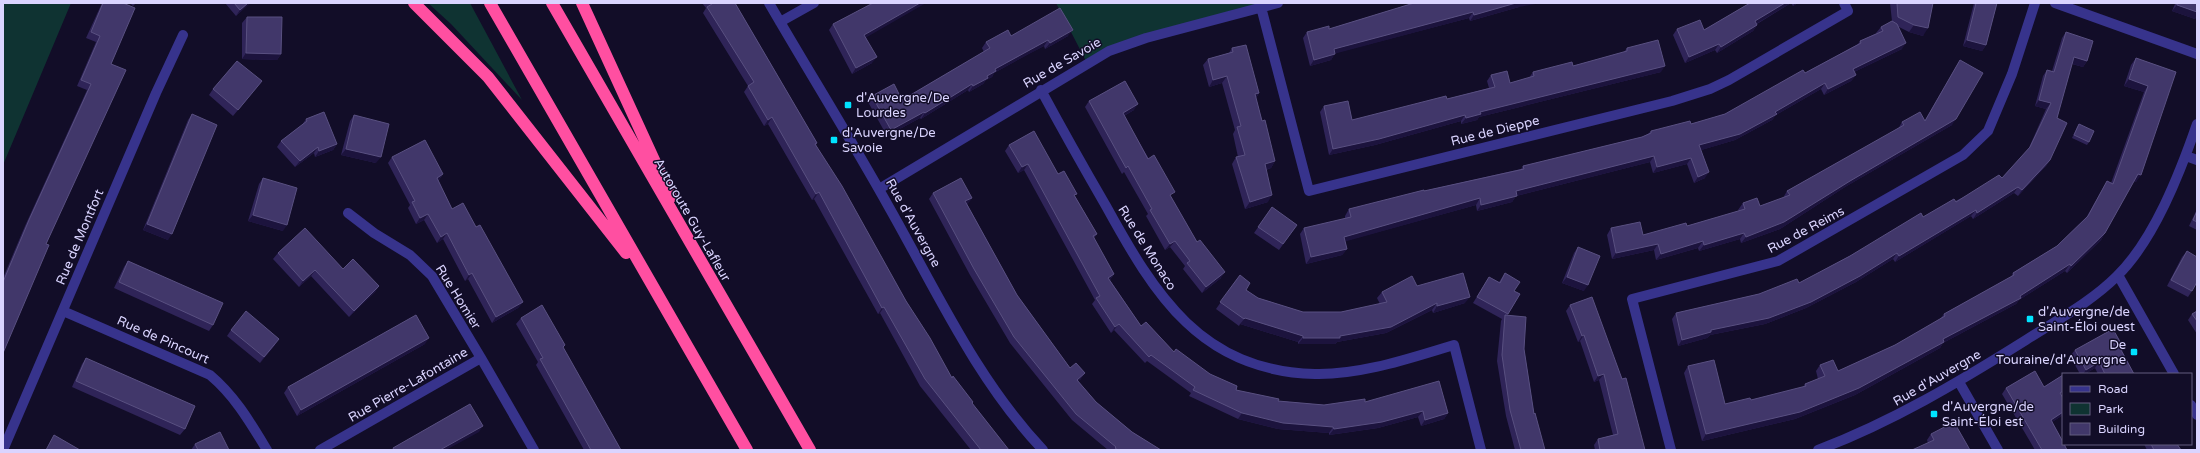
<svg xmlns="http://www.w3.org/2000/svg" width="2200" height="453" font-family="'Varela Round',sans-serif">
	<rect width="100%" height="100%" fill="#120d28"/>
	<path fill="#0f3332" d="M3,3H71L3,165Z
		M428,3H470L522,100L451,24Z
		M1056,3H1260L1146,38L1087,63Z"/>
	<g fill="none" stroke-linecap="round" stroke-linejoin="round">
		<path stroke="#37338c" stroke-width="10" d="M769,3C809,72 851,139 890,209C937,292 977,380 1043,450
			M2055,3L2197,54
			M1261,7L1309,191L1672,101L1710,89L1729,80L1848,11L1844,3
			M780,22L814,3
			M1041,90C1062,129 1084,168 1106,206C1155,295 1201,371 1315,374C1362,375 1410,358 1454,345L1481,450
			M2186,156L2197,160
			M879,189L1109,51L1146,38L1278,3
			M348,213L374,233L410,255L432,276L481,358
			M2118,275L2174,374
			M63,311L210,375C235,396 250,422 267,450
			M1959,382L1998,450
			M2191,405L2197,415
			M3,450L156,93L183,35
			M320,450L481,358L534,450
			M1671,450L1632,299L1778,261L1963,155L1988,131L2012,74L2035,3
			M1818,450C1892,422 1959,382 2026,340C2057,320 2091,302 2117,276C2154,240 2180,173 2197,124"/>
		<path stroke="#ff4fa1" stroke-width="12" d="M414,3L488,77L626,253
			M490,3L747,450
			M552,3L810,450
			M582,3L671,197"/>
	</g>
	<path fill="#2f2458" d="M102,3H123L111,64L46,244L3,353V278L25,226L87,90L77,86L96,42L86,38Z
		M130,3H136L133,6Z
		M225,3H250L236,16Z
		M702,3H735L817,143L816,145L906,301L952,378L1009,450H971L920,386L880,313L878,314L814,199L812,200L768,124L764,126L744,92L748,86L703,13L706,8Z
		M1414,3L1519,7L1470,21L1469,18L1335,53L1331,60L1310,66L1303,38L1307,32L1329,29Z
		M1750,3H1798L1793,6L1791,3L1757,24V25L1753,31L1717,53L1715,50L1685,63L1673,35L1677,29L1704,30Z
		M1890,3H1933L1923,36L1909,32L1899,27L1902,49L1854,72L1856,75L1851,81L1824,95L1821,89L1776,115L1772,120L1735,140L1701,150L1705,178L1694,183L1687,164L1653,173L1650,162L1516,196L1512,202L1477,211L1476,205L1345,241L1347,249L1342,255L1306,264L1300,234L1304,228L1345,219V216L1349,209L1424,191L1521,169L1523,166L1642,137L1648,134L1651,131L1691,124L1725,114L1805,73L1858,44L1860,41L1877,33H1876L1881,27L1892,21Z
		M1974,3H1997L1986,45L1982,51L1963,46Z
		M2174,3H2197V15L2195,19L2172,11L2175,4Z
		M247,17L281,54L277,60L242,59V23Z
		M833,24L866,37L872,63L852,74L829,30Z
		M2066,32L2087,61L2083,67L2072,64L2057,118L2050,160L2046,166L2018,196L2014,193L1973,219L1971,216L1895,262L1893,259L1856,282L1806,308L1765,324L1710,335L1707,338L1678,346L1672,319L1676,313L1759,294L1799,283L1923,217L2002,178L2028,150L2046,109L2035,106L2043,76L2047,70L2052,71L2062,38Z
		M1011,36H1068L1045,49L1044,46L1032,52L994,73L992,77L986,80L983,84L969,92L968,90L921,119L920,118L887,136L868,102L872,96L902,100L984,52L982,48L986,42Z
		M1232,48L1259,93L1256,98L1262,121L1275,161L1271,168L1266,170L1268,202L1245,209L1232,164L1236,157H1238L1233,134L1235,130L1222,83L1209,87L1203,65L1208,59L1229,53Z
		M1627,48L1661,72L1479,117L1477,120L1461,124V121L1375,145L1329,155L1320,112L1324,106L1352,120L1447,99L1489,88L1487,81L1491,75L1510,83L1529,78L1533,72L1573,66L1624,52Z
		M2136,58L2176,72L2136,182L2134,181L2105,233L2101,240L2067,273L2065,271L2019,300L2016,304L1943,343L1940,348L1855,395L1795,419L1702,441L1684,373L1688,366L1725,404L1751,400L1803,387L1805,384L1818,379L1816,371L1820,365L1838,371L1895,345L1939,320L1944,314L2011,277L2013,273L2057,246L2086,218L2103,188L2107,181L2111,183L2144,92L2124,86L2131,65Z
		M1960,60L1952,125L1845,187L1780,229L1741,243L1740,239L1699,251L1698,248L1656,260L1654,250L1612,259L1607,235L1611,228L1643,235L1687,226L1739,211L1738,210L1743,203L1760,206L1783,198L1787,191L1898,129L1902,122L1925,120L1956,67Z
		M257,87L233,116L209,95L213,89Z
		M1089,101L1134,110L1124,116L1197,242L1221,278L1202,293L1183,269L1185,266L1170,247L1165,250L1146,216L1148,214L1124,172L1122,174L1085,107Z
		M192,114L168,240L143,230L188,120Z
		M354,115L376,163L341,155L350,121Z
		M306,119L337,144L333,150L315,157L314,153L295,167L277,147L281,141L302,125Z
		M2079,124L2089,142L2087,145L2072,138L2077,127Z
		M1009,145L1058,174L1075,196L1097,234L1094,238L1114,274L1110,280L1141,326L1174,352L1236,390L1278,401L1324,405L1365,402L1448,413L1444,419L1421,426L1418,417L1378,428L1329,435V433L1278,429L1238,419L1189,396L1191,393L1147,361L1145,363L1114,330L1111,333L1092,304L1095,300L1024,170L1018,173L1005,151Z
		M392,157L443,174L439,180L438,181L452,209L476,227L523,302L518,308L492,323L468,279L465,281L443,239L437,243L424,220L416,224L408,208L410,205L388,163Z
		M263,178L283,231L248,221L259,184Z
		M933,193L968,204H967L1017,295L1070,368L1081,379L1078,381L1096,402L1132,432L1161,450H1108L1072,420L1010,343L970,275L929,199Z
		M1272,207L1297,225L1279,250L1254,233Z
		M2197,209V230L2189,226Z
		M1578,247L1584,291L1562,283L1574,253Z
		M2187,251L2192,291L2188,297L2167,286L2182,257Z
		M278,253L343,269L379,286L375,292L349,317L311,276L299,287L273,259Z
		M128,261L213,325L209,331L114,288L124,267Z
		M1505,273L1514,291L1520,294L1507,316L1524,349L1534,414L1545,450H1515L1506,416L1497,361L1501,321L1502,319L1473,303L1489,277L1499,282Z
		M1240,275L1246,290L1258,298L1303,312H1341L1380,304L1377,298L1382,292L1417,286L1465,303L1433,313L1432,310L1386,333L1337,342L1335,344H1298V342L1240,324L1239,326L1216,309Z
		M1570,305L1645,450H1595L1594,445L1598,439L1613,435L1599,380L1594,382L1580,341L1578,342L1566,311Z
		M2197,311V334L2188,320L2192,314Z
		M521,318L565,345L563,348L621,450H584L536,365L538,362L516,324Z
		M231,330L275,345L260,363L227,336Z
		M425,344L297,416L284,393L288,387Z
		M2124,349L2122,351L2134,374H2098L2095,368L2085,374H2080L2070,356L2075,350Z
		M86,358L185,429L180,435L72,387L82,364Z
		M2063,375V395H2062L2063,398V415L2052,422L2067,450H2035L2002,394L2006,388L2044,387Z
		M1931,434L1970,450L1928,443L1927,440Z
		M195,444L229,450H191Z
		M2144,444H2177L2181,450H2147Z"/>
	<path fill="#1c133d" d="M248,3H250L236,16L240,10Z
		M920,3H926L860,41L864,35Z
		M1516,3H1541L1519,7L1470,21L1474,15Z
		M1785,3H1791L1751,27L1755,21Z
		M1795,3H1798L1793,6Z
		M2177,5L2197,12V15L2195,19L2172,11Z
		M1473,12L1469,18L1330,55L1334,49Z
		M1757,25L1753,31L1717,53L1721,47Z
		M1914,25L1928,28L1923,36L1909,32Z
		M1073,30L1068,36L1045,49L1050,43Z
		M1048,40L1044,46L994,73L992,77L986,80L983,84L969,92L973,86L995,69Z
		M1967,40L1986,45L1982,51L1963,46Z
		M1906,43L1902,49L1848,75L1853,69Z
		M1719,44L1715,50L1685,63L1689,57Z
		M246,53L281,54L277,60L242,59Z
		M1335,54L1331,60L1310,66L1314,60Z
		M877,57L872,63L852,74L856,68Z
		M2074,57L2087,61L2083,67L2069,63Z
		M1665,66L1661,72L1479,117L1477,120L1461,124L1466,118L1480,112Z
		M1856,75L1851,81L1824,95L1828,89Z
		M1227,76L1222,83L1209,87L1213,80Z
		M2129,79L2148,86L2144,92L2124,86Z
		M1825,83L1821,89L1776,115L1772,120L1735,140L1695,152L1699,145L1775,112Z
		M972,84L968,90L921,119L925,113Z
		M1259,93L1254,100L1255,94Z
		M2039,100L2051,103L2046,109L2035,106Z
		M1138,104L1134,110L1118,119L1123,113Z
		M924,112L920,118L887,136L891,130Z
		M1465,115L1461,121L1375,145L1329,155L1333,149Z
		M772,117L768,124L764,126L768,120Z
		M1956,119L1952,125L1845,187L1780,229L1741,243L1746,237L1850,181Z
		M337,144L333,150L315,157L319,151Z
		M318,147L314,153L295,167L300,161Z
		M346,149L381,157L376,163L341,155Z
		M1654,156L1650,162L1516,196L1512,202L1477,211L1481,205L1516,191Z
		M1691,158L1687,164L1653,173L1657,167Z
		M2050,160L2046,166L2018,196L2022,190Z
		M1275,161L1271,168L1260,171L1265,164Z
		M1028,164L1024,170L1018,173L1022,167Z
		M1709,172L1705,178L1694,183L1698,177Z
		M443,174L439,180L432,184L437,178Z
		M2138,174L2141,175L2136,182L2133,181Z
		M2018,187L2014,193L1973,219L1977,213Z
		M819,192L814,199L812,200L816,194Z
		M1272,195L1268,202L1245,209L1250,202Z
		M972,198L968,204L961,207L965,201Z
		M1480,198L1476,205L1340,243L1344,237Z
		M1976,210L1971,216L1895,262L1899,256Z
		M428,214L424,220L416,224L420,218Z
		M253,215L287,225L283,231L248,221Z
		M147,224L172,234L168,240L143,230Z
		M447,233L443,239L437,243L441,237Z
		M1744,233L1740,239L1699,251L1704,245Z
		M2105,233L2101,240L2067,273L2071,266Z
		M1175,241L1170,247L1165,250L1170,244Z
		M1703,241L1698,248L1656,260L1661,254Z
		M1658,244L1654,250L1612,259L1616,253Z
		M1347,249L1342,255L1306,264L1311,257Z
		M1897,253L1893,259L1856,282L1806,308L1765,324L1710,335L1707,338L1678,346L1682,340L1711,330Z
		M2070,264L2065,271L2019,300L2016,304L1943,343L1940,348L1855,395L1795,419L1702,441L1706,434L1943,339L2020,296Z
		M315,270L311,276L299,287L303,281Z
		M1225,272L1221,278L1202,293L1206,287Z
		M472,273L468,279L465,281L469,275Z
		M1114,274L1110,280L1108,278Z
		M1567,277L1588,285L1584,291L1562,283Z
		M379,286L375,292L349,317L354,311Z
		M1470,297L1465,303L1433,313L1437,306Z
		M523,302L518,308L492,323L496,317Z
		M1437,303L1432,310L1386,333L1337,342L1335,344H1298L1303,338L1340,336Z
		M884,307L880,313L878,314L882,308Z
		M1245,318L1303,336L1298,342L1240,324Z
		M1119,324L1114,330L1111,333L1115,327Z
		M1584,335L1580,341L1578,342L1582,336Z
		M429,338L425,344L297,416L301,410Z
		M279,339L275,345L260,363L264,357Z
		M2099,362L2095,368L2085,374H2083L2086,370Z
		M1085,373L1081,379L1073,386L1077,380Z
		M1604,374L1599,380L1594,382L1598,376Z
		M2063,391V395L2056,399L2060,393Z
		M1423,411L1418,417L1378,428L1329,435L1334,429Z
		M2063,412V415L2047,425L2051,420Z
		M1242,413L1333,427L1329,433L1278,429L1238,419Z
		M1448,413L1444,419L1421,426L1425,420Z
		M483,426L479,432L446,450H440Z"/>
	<path fill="#41376a" stroke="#595081" d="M103,3H123L135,8L111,64L126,70L46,244L49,245L3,353V282L29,220L91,84L81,80L100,36L91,32Z
		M234,3H248L240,10Z
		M711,3H735L817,143L815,144L842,186L906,301L930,338L952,378L953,376L973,402L972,403L1009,450H981L925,379L884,307L882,308L819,192L816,194L772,117L768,120L748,86L754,82L707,7L712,4Z
		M873,3H920L864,35L877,57L856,68L833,24Z
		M1414,3H1516L1474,15L1473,12L1334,49L1335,54L1314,60L1307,32L1329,26V29Z
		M1750,3H1785L1755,21L1757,25L1721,47L1719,44L1689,57L1677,29L1700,20L1704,30Z
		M1897,3H1933L1928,28L1914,25L1898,17Z
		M1976,3H1997L1986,45L1967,40Z
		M2177,3H2197V12L2177,5Z
		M1060,8L1073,30L1050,43L1048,40L1037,46L995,69L996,71L987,76L988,78L973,86L972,84L925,113L924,112L891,130L872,96L894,84L902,100L990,48L986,42L1008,30L1011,36Z
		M247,17H282L281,54L246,53Z
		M1892,21L1897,24L1906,43L1853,69L1856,75L1828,89L1825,83L1775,112L1777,114L1740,134L1699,145L1709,172L1698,177L1691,158L1657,167L1654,156L1516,191L1517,196L1481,205L1480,198L1344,237L1347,249L1311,257L1304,228L1351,217L1349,209L1424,190V191L1524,169L1523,166L1642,137L1651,133V131L1690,121L1691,124L1725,114L1803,70L1805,73L1861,43L1860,41L1883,31L1881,27Z
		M2066,32L2093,41L2087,61L2074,57L2057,118L2067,123L2050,160L2022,190L2018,187L1977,213L1976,210L1899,256L1897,253L1860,276L1811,302L1769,318L1711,330V332L1682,340L1676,313L1759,294L1797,279L1799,283L1850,256L1921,213L1923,217L1954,199L1956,202L1999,175L2002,178L2030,147L2051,103L2039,100L2047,70L2054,72Z
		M1658,40L1665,66L1480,112L1481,114L1466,118L1465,115L1379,139L1333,149L1324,106L1348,101L1352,120L1446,96L1447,99L1495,87L1491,75L1507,71L1510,83L1534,76L1533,72L1572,62L1573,66L1627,51V48Z
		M1246,45L1259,93L1255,94L1262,121L1265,120L1275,161L1265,164L1272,195L1250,202L1236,157L1245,155L1237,127L1241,126L1227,76L1213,80L1208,59L1233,52L1232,48Z
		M2136,58L2176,72L2141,175L2138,174L2105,233L2071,266L2070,264L2020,296L2021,298L1943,339L1944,342L1859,388L1800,412L1706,434L1688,366L1714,360L1725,404L1750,398L1751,400L1806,386L1805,384L1825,376L1820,365L1833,360L1838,371L1895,345L1945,316L1944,314L2014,275L2013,273L2057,246L2088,216L2107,181L2113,184L2148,86L2129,79Z
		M1960,60L1983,73L1956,119L1850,181L1784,222L1746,237L1744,233L1704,245L1703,241L1661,254L1658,244L1616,253L1611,228L1640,222L1643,235L1686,223L1687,226L1745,209L1743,203L1757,198L1760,206L1790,195L1787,191L1904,125L1902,122L1920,112L1925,121Z
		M237,61L262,81L238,110L213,89Z
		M1125,81L1138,104L1123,113L1148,159L1154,155L1175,192L1170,195L1197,242L1200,240L1225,272L1206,287L1187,263L1190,261L1175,241L1170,244L1150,210L1152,209L1128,166L1126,168L1089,101Z
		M324,112L337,144L319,151L318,147L300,161L281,141L307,121L306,119Z
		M192,114L217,125L172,234L147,224Z
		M354,115L389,124L381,157L346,149Z
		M2079,124L2094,131L2089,142L2074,135Z
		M1034,131L1058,174L1064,171L1077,194L1074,195L1097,234L1093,236L1114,274L1108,278L1141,326L1146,322L1174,352L1176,349L1210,374L1237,386L1236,390L1279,399L1278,401L1324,405L1365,399V402L1439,381L1448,413L1425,420L1423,411L1382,422L1334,429L1333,427L1283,423L1242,413L1193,390L1195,387L1151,355L1149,357L1119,324L1115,327L1096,298L1100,296L1028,164L1022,167L1009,145Z
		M425,140L443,174L437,178L452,209L463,203L476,227L480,225L523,302L496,317L472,273L469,275L447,233L441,237L428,214L420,218L412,202L415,201L392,157Z
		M263,178L297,188L287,225L253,215Z
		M961,178L972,198L965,201L1017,295L1070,368L1076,363L1085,373L1077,380L1096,402L1132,432L1161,450H1118L1115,448L1116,447L1076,414L1014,337L974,269L933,193Z
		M1272,207L1297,225L1283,244L1258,227Z
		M2197,211V222L2193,220Z
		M305,228L343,269L353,259L379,286L354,311L315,270L303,281L278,253Z
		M1578,247L1600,256L1588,285L1567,277Z
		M2187,251L2197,257V282L2192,291L2171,280Z
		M128,261L223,303L213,325L119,282Z
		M1463,273L1470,297L1437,306V303L1391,327L1340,336V338H1303V336L1245,318L1244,319L1220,302L1240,275L1250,283L1246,290L1258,298L1303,312H1341L1387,302L1382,292L1412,276L1417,286Z
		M1505,273L1520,282L1514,291L1520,294L1508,314L1477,297L1489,277L1500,283Z
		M1592,297L1622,379L1626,378L1645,450H1600L1598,439L1618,434L1604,374L1598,376L1584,335L1582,336L1570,305Z
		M542,305L565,345L563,347L621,450H591L540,359L543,358L521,318Z
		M246,311L279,339L264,357L231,330Z
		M2197,311V321L2192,314Z
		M416,315L429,338L301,410L288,387Z
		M1505,315L1526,317L1524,349L1534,414L1535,413L1545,450H1521L1510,410L1502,355Z
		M2113,329L2124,349L2121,350L2134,374H2105L2099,362L2086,370L2075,350Z
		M86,358L195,406L185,429L76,381Z
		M2035,371L2044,387L2063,375V391L2060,393L2063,398V412L2051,420L2063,442V444H2064L2067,450H2042L2006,388Z
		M470,404L483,426L440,450H394L393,448Z
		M1954,422L1970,450H1912L1934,440L1931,434Z
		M220,432L229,450H198L195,444Z
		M54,435L80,450H46Z
		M2151,444H2177L2181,450H2154Z"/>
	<g fill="#00e3ff" stroke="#120d28" stroke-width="1.5">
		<rect x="844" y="101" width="8" height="8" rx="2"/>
		<rect x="830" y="136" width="8" height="8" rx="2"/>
		<rect x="2026" y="315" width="8" height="8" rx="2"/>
		<rect x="2130" y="348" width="8" height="8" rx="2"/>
		<rect x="1930" y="410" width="8" height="8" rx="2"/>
	</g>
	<g text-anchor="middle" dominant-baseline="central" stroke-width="3" stroke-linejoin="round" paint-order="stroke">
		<g font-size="13" fill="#dad4ff" stroke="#120d28">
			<text transform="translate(1062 63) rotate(-30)">Rue de Savoie</text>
			<text transform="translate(1495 131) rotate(-14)">Rue de Dieppe</text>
			<text transform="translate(692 220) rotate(60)">Autoroute Guy-Lafleur</text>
			<text transform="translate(913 223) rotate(61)">Rue d'Auvergne</text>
			<text transform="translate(1806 230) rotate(-28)">Rue de Reims</text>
			<text transform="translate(80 237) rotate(-67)">Rue de Montfort</text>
			<text transform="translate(1147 248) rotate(58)">Rue de Monaco</text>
			<text transform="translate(458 297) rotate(58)">Rue Homier</text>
			<text transform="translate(163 340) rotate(24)">Rue de Pincourt</text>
			<text transform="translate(1937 378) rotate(-30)">Rue d'Auvergne</text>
			<text transform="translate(408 385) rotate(-30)">Rue Pierre-Lafontaine</text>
		</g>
		<g font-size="13" fill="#dad4ff" stroke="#120d28" text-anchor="start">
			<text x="856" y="98">d'Auvergne/De<tspan x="856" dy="15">Lourdes</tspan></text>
			<text x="842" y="133">d'Auvergne/De<tspan x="842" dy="15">Savoie</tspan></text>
			<text x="2038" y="312">d'Auvergne/de<tspan x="2038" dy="15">Saint-Éloi ouest</tspan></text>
			<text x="2126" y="345" text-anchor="end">De<tspan x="2126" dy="15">Touraine/d'Auvergne</tspan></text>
			<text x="1942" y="407">d'Auvergne/de<tspan x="1942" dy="15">Saint-Éloi est</tspan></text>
		</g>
	</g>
	<rect width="2200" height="453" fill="none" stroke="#dad4ff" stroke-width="8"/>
	<rect x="2062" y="373" width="130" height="72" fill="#120d28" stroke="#625d7e"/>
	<rect x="2070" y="386" width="20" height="6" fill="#37338c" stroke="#625d7e"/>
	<text x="2098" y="393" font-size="12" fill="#dad4ff">Road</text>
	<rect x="2070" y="403" width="20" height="12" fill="#0f3332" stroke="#625d7e"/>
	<text x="2098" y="413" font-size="12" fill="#dad4ff">Park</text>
	<rect x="2070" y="423" width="20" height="12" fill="#41376a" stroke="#625d7e"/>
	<text x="2098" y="433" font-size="12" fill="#dad4ff">Building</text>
</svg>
